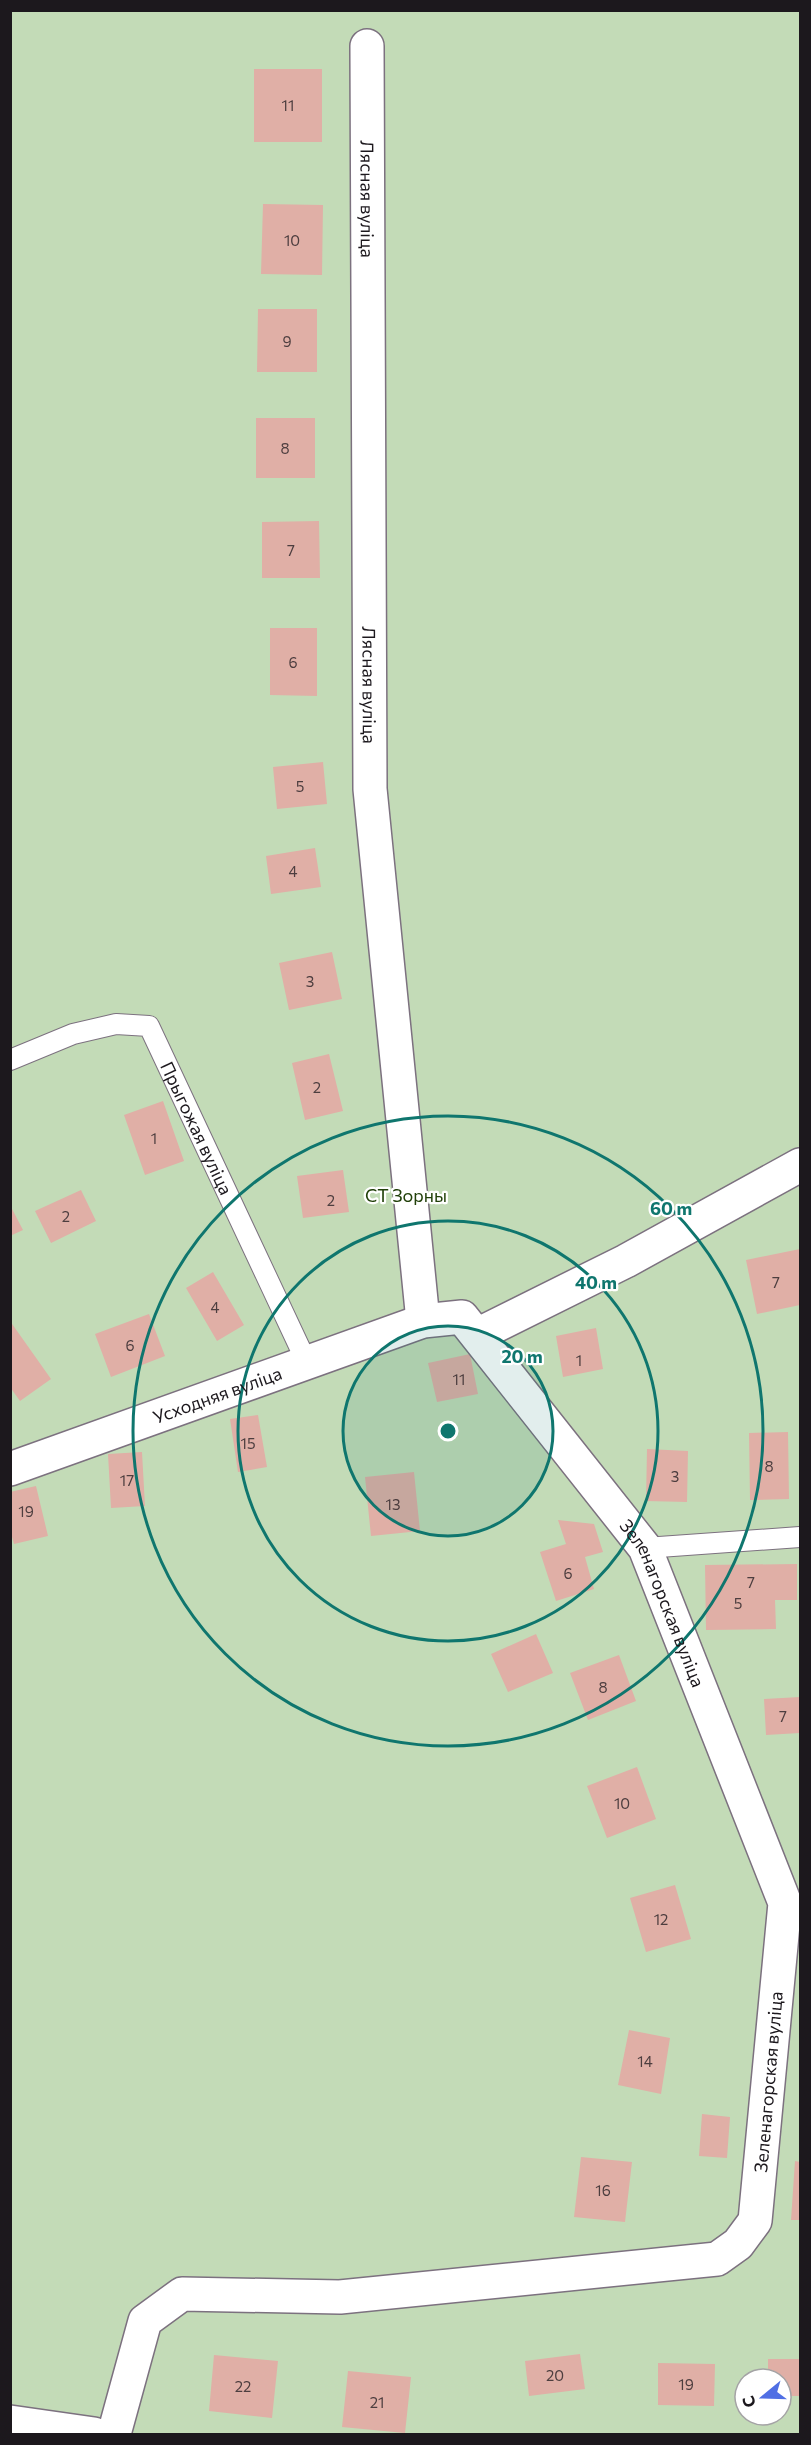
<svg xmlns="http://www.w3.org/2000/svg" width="811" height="2445" font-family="Commissioner,sans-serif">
	<rect width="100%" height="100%" fill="#fbeefe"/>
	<path fill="#c3dbb7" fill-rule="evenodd" d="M11,11H800V2434H11ZM745,2379H781V2415H745Z"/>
	<path fill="#e0afa6" d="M254,69H322V142H254Z
		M263,204L323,205L322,275L261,274Z
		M258,309H317V372H257Z
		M256,418H315V478H256Z
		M319,521L320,578H262V522Z
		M270,628H317V696L270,695Z
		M323,762L327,804L277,809L273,767Z
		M315,848L321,887L271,894L266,856Z
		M332,952L342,999L289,1010L279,963Z
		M329,1054L343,1111L305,1120L292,1063Z
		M163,1101L184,1161L145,1175L124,1115Z
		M343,1170L349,1212L303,1218L297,1176Z
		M81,1190L96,1221L51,1243L35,1211Z
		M10,1205L23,1230L10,1236Z
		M800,1249V1305L757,1314L746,1260Z
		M213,1272L244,1325L217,1341L186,1288Z
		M149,1314L165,1356L111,1377L95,1334Z
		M10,1321L51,1379L20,1401L10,1387Z
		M596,1328L603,1369L563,1377L556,1336Z
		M470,1354L478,1394L437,1402L428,1363Z
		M258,1415L267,1467L238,1472L230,1419Z
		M788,1432L789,1499L750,1500L749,1433Z
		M647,1449L688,1451L687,1502L646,1501Z
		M142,1452L145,1506L111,1508L108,1454Z
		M414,1472L420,1531L371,1536L365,1477Z
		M36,1486L48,1536L14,1544L10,1530V1492Z
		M558,1520L594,1524L603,1552L585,1557L594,1589L556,1601L540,1552L566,1544Z
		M797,1564V1600H775L776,1629L706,1630L705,1565Z
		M536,1634L553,1673L508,1692L491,1654Z
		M619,1655L636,1701L588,1720L570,1673Z
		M800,1697V1733L766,1735L764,1699Z
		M637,1767L656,1819L607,1838L587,1786Z
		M675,1885L691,1939L646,1952L630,1898Z
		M629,2030L670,2038L661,2094L618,2085Z
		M702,2114L730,2117L727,2158L699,2156Z
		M581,2157L632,2162L625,2222L574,2217Z
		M795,2161L800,2162V2220H791Z
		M580,2354L585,2389L529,2396L525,2361Z
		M214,2355L278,2361L272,2418L209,2411Z
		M768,2359H800V2396H781V2379H768Z
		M658,2363L715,2364L714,2406L658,2405Z
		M348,2371L411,2377L405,2433L342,2427Z"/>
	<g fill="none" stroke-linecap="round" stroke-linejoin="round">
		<defs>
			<g id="lane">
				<path id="s1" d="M10,1060L73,1034L116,1024L149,1026L307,1363"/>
				<path d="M645,1548L800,1537"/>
			</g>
			<g id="street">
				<path id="s2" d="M367,46L370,789L423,1321"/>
				<path d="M477,1335L626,1261L800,1165"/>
				<path id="s3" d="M10,1469L423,1321L462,1317L645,1548L785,1903L755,2221L738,2244L717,2259L340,2297L182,2294L145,2321L114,2434"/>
				<path d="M10,2422L94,2434"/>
			</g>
		</defs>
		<use href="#lane" stroke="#7c717f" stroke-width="22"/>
		<use href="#street" stroke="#7c717f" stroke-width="36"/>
		<use href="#lane" stroke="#fff" stroke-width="20"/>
		<use href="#street" stroke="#fff" stroke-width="33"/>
	</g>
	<circle cx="448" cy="1431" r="105" fill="#0f766e" fill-opacity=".12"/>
	<g fill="none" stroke="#0f766e" stroke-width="3">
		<circle cx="448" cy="1431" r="105"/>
		<circle cx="448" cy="1431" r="210"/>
		<circle cx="448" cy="1431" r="315"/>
	</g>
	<g text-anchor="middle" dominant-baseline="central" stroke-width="4.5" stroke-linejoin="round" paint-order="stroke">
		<g font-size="15" fill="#4d3e3f">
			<text x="288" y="105">11</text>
			<text x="292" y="240">10</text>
			<text x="287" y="341">9</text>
			<text x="285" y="448">8</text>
			<text x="291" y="550">7</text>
			<text x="293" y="662">6</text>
			<text x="300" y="786">5</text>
			<text x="293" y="871">4</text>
			<text x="310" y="981">3</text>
			<text x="317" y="1087">2</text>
			<text x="154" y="1138">1</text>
			<text x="331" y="1200">2</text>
			<text x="66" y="1216">2</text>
			<text x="776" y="1282">7</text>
			<text x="215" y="1307">4</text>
			<text x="130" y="1345">6</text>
			<text x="579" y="1360">1</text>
			<text x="459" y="1379">11</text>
			<text x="248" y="1443">15</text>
			<text x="769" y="1466">8</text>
			<text x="675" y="1476">3</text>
			<text x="127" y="1480">17</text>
			<text x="393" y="1504">13</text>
			<text x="26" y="1511">19</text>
			<text x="568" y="1573">6</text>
			<text x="751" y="1582">7</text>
			<text x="738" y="1603">5</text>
			<text x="603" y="1687">8</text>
			<text x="783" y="1716">7</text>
			<text x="622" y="1803">10</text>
			<text x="661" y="1919">12</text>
			<text x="645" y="2061">14</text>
			<text x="603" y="2190">16</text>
			<text x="555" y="2375">20</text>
			<text x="686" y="2384">19</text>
			<text x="243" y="2386">22</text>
			<text x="377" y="2402">21</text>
		</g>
		<g font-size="18" fill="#1c181d" stroke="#fff">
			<text stroke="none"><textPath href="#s2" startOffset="153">Лясная вуліца</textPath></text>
			<text stroke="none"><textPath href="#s2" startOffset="639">Лясная вуліца</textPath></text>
			<text stroke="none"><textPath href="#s1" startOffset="258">Прыгожая вуліца</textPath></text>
			<text stroke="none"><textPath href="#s3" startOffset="220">Усходняя вуліца</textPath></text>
			<text stroke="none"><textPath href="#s3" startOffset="830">Зеленагорская вуліца</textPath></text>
			<text transform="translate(768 2082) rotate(-85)">Зеленагорская вуліца</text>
		</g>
		<g font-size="18" fill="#214009" stroke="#fff">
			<text x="406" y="1195">СТ Зорны</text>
		</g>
	</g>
	<circle cx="448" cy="1431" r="9" fill="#0f766e" stroke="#fff" stroke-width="3"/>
	<g font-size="18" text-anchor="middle" font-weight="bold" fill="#0f766e" stroke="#fff" stroke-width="4.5" stroke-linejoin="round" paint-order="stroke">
		<text x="671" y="1215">60 m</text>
		<text x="596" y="1289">40 m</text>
		<text x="522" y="1363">20 m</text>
	</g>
	<rect width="811" height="2445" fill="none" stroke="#1c181d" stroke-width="24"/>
	<g transform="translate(763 2397) rotate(251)"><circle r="28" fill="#ffffff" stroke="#a4a3a5" stroke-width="1.5"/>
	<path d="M0-4.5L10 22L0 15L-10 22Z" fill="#506fe4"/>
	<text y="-9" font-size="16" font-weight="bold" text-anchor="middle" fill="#1c181d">С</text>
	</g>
</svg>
